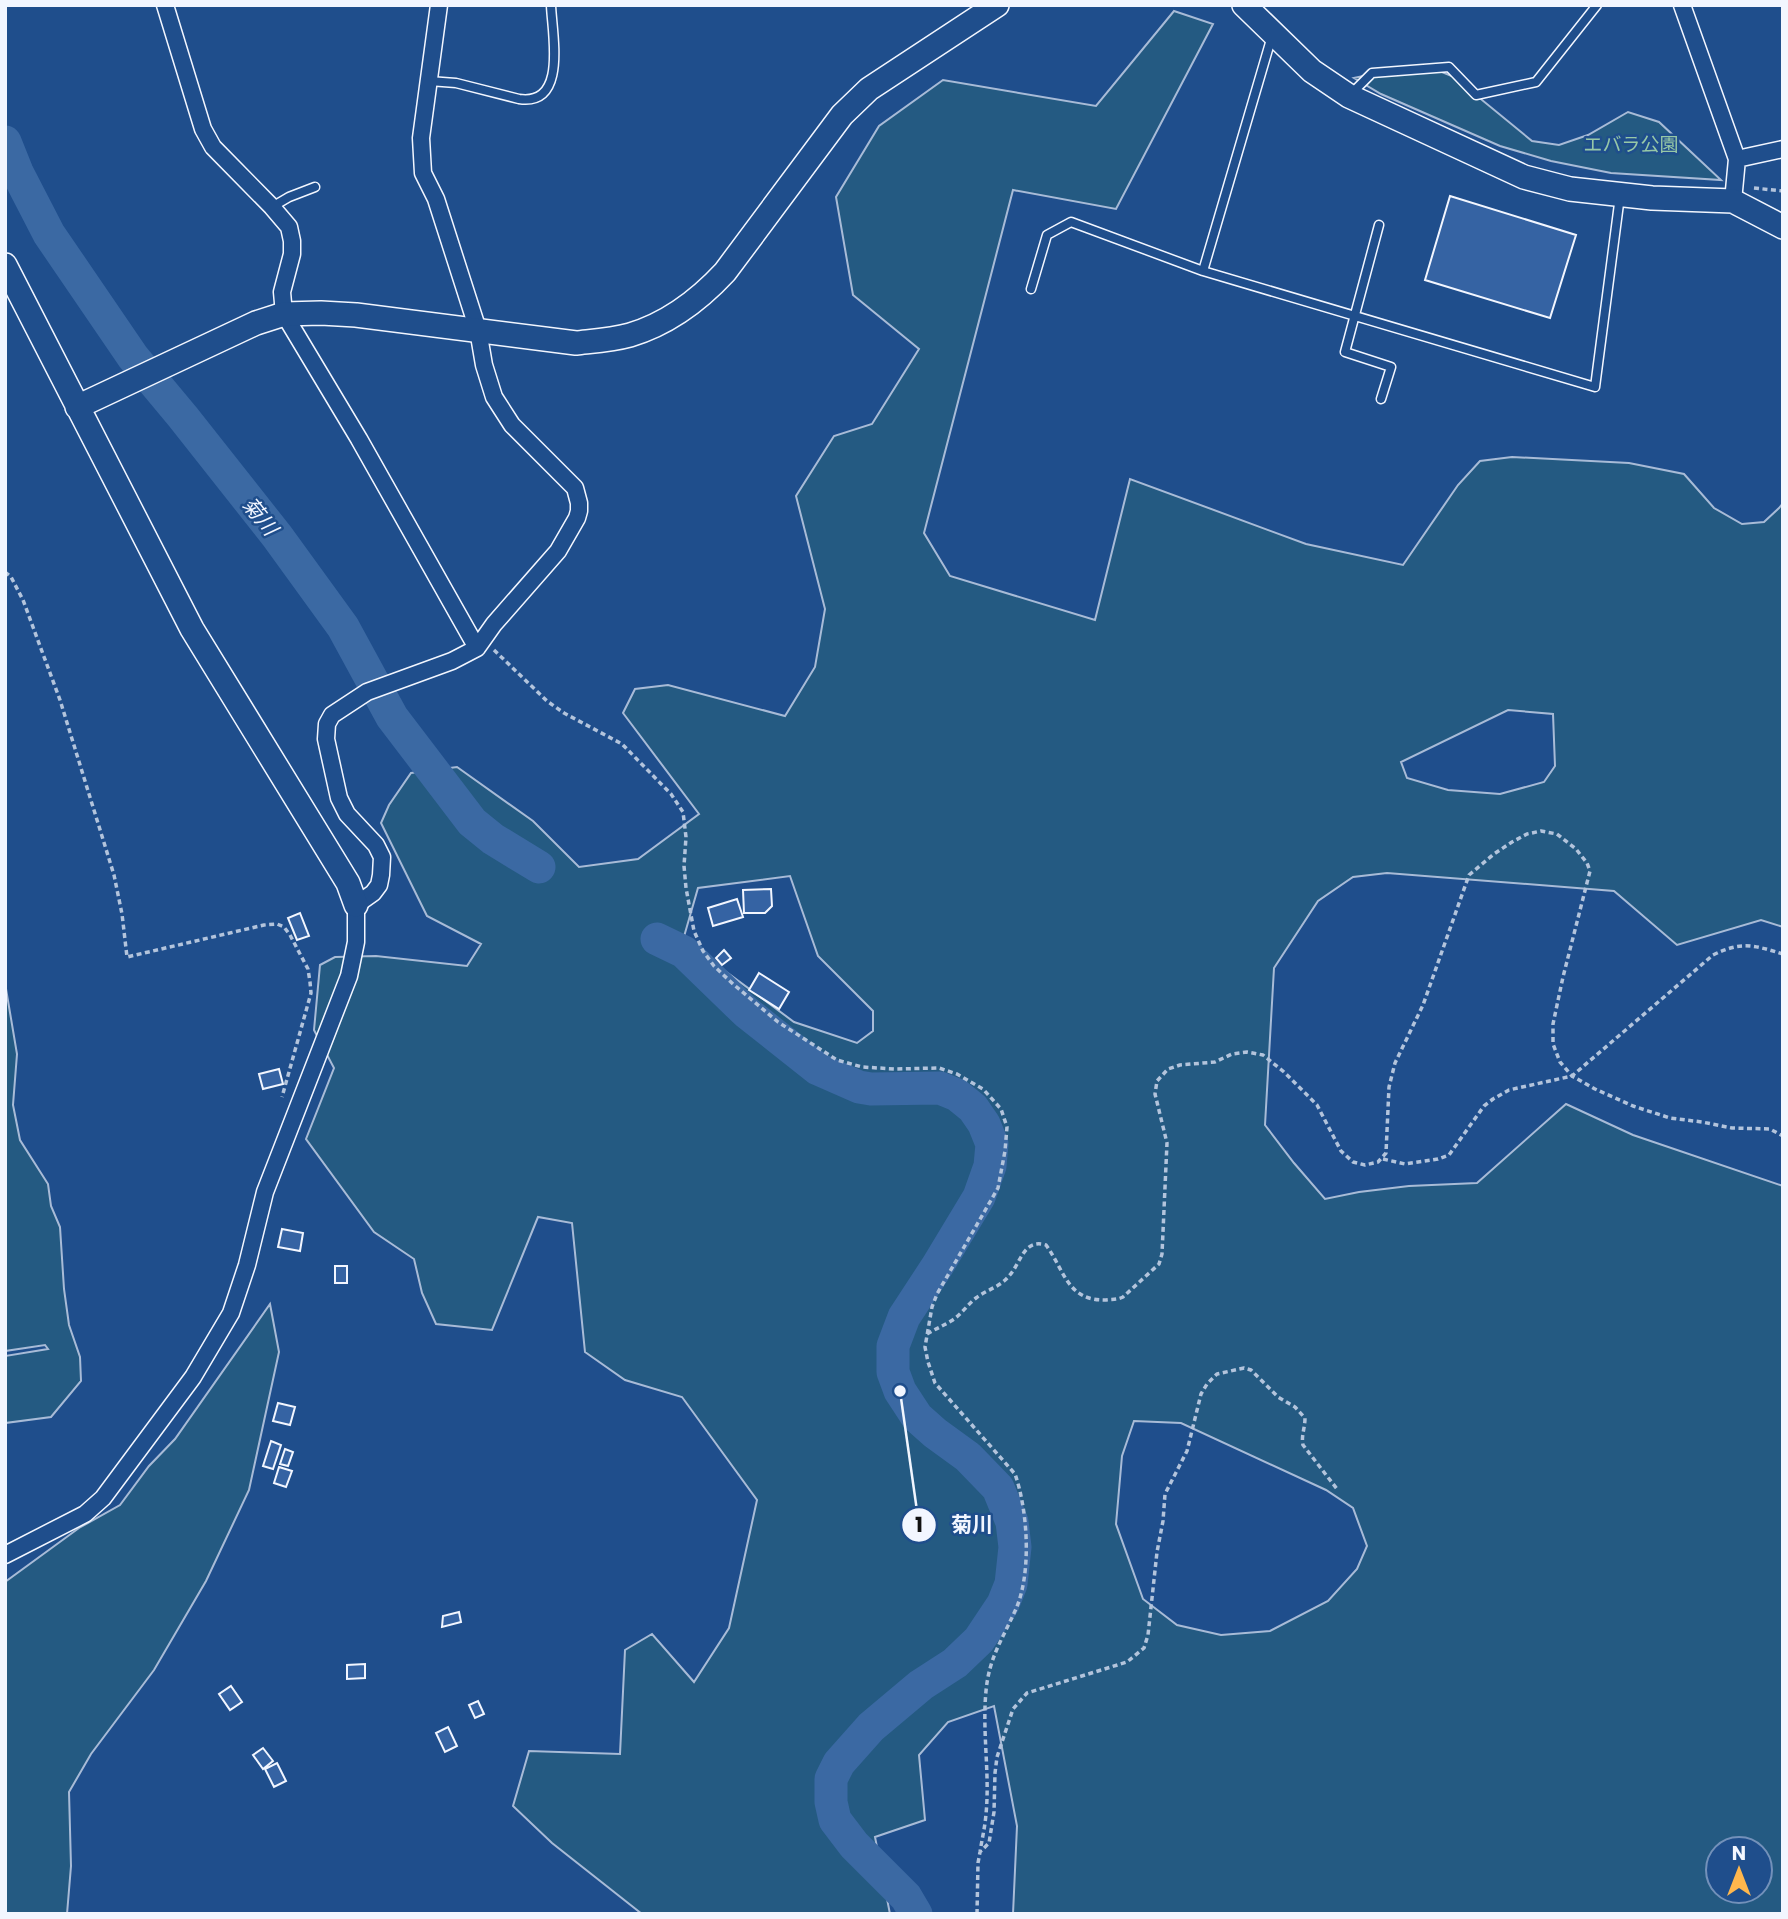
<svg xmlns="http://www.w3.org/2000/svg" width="1788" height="1919" font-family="Poppins,'Noto Sans JP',sans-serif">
	<rect width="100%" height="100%" fill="#1f4e8c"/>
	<path fill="#245a82" stroke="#a8bbd7" stroke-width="2" fill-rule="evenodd" d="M1174,11L1213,24L1116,209L1013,190L924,533L950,576L1095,620L1130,479L1306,544L1403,565L1458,485L1480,461L1512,457L1629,463L1684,474L1714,508L1742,524L1764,522L1779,508L1783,503V927L1761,920L1677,945L1614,891L1387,873L1353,877L1318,901L1274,968L1265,1125L1294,1163L1325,1199L1359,1192L1409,1186L1477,1183L1566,1104L1633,1135L1783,1186V1914H1013L1017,1826L994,1706L948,1722L919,1755L925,1820L875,1837L890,1914H642L552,1843L513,1806L529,1751L620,1754L625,1650L652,1634L694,1682L729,1628L757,1500L682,1397L625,1380L585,1352L572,1223L538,1217L492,1330L436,1324L422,1293L414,1259L374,1232L306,1139L334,1068L314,1030L320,965L335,957L376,956L467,966L481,944L427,916L381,823L389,805L411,773L457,767L533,821L579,867L638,859L699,814L623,713L635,689L668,685L785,716L815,667L825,609L796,496L834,436L872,424L919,349L853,295L836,197L879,126L943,80L1096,106ZM1508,710L1553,714L1555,766L1544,782L1500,794L1448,790L1407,778L1401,762ZM790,876L818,956L873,1011V1031L857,1043L794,1022L683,940L698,888ZM1134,1421L1181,1423L1326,1490L1353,1508L1367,1546L1357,1569L1328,1601L1270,1631L1221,1635L1177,1625L1143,1599L1116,1524L1122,1456ZM1718,1849H1760V1891H1718Z
		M1420,71L1442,72L1454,77L1532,141L1559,145L1588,135L1628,112L1659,122L1721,180L1611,173L1551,161L1500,146L1381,94L1354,78L1368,75Z
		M5,983L17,1054L13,1105L20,1140L48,1184L51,1206L60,1227L64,1289L69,1325L80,1357L81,1381L51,1417L5,1423V1356L48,1349L45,1345L5,1351Z
		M270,1304L279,1352L249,1490L206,1581L154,1670L91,1754L69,1792L71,1866L67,1914H5V1582L79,1528L120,1505L149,1466L175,1439Z"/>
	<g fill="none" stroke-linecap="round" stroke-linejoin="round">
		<path stroke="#3b69a3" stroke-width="33" d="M5,142L17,172L49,234L133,357L183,417L277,536L343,627L392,717L472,822L493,839L539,867
			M657,939L684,952L746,1012L818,1069L859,1087L871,1089L940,1088L957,1095L973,1108L984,1124L992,1144L990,1166L979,1197L938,1265L904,1317L893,1346V1372L900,1391L917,1417L935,1433L968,1457L998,1488L1012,1522L1015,1547L1011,1584L1003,1604L979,1640L955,1663L921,1685L871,1727L839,1763L831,1779V1802L835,1820L854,1845L906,1897L916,1914"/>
	</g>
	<path fill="#3563a3" stroke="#f2f6ff" stroke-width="2" d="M1450,196L1576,235L1550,318L1425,280Z
		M771,889L772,906L765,913H744L743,890Z
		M737,899L743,917L713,926L708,908Z
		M300,913L309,936L297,940L288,918Z
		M724,950L731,958L722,965L716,958Z
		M759,973L789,992L779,1009L749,990Z
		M279,1069L283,1084L263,1089L259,1074Z
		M282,1229L303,1233L300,1251L278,1247Z
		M335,1266H347V1283H335Z
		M278,1403L295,1407L290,1425L273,1421Z
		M271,1441L281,1445L273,1469L263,1466Z
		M285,1449L293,1452L288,1466L280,1464Z
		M279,1467L292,1471L286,1487L274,1483Z
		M459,1612L461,1622L442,1627L443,1616Z
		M365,1664V1678L347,1679V1665Z
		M231,1686L242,1702L230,1710L219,1694Z
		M478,1701L484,1714L475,1718L469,1705Z
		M448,1727L457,1746L445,1752L436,1733Z
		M263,1748L273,1761L263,1769L253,1755Z
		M277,1763L286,1781L274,1787L265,1769Z"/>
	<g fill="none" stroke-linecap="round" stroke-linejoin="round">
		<defs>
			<path id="lane" d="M429,81L456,83L519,99C568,106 552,34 551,5
				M1351,94L1372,73L1449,67L1476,95L1536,82L1597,5
				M272,207L289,197L315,187
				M1379,225L1345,352L1391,367L1381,399
				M1203,271L1272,36
				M1031,289L1047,235L1071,222L1203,271L1595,387L1620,196"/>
			<path id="street" d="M165,5L203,129L213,147L272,207L289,227L292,241V254L282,292L284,314L359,439L477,648
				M1682,5L1737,159L1733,201
				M1737,159L1783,149
				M5,1555L85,1514L103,1498L193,1377L231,1313L247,1265L265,1192L349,976L356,942V905L373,893L379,885L381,875L382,857L376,845L347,814L339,798L326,739L327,724L332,715L367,692L452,661L477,648L494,624L558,551L577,518L579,511V503L575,488L512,425L494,397L484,365L478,330L436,199L423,173L421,138L439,5"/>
			<path id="secondary" d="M1244,5L1312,71L1349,96L1524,177L1570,189L1652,198L1733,201L1783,227
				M5,265L192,629L348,883L356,905
				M77,407L256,323L284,314L321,313L356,315L576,343C594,341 612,340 630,335C667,324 699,300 725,272L842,115L869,89L997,5"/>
		</defs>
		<use href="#lane" stroke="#f2f6ff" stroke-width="11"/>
		<use href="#street" stroke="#f2f6ff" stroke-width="19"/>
		<use href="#secondary" stroke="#f2f6ff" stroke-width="26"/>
		<path stroke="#b3c4dc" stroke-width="3.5" stroke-dasharray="5 3.5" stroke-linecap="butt" d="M1754,188L1783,191
			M5,572L11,577L23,600L60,700L114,875L122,914L127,957L264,925L277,924L284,927L290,935L308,969L310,982L311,993L282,1097
			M494,650L547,701L564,713L622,744L671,794L683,812L686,837L684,866L686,888L694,931L703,951L714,966L733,984L778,1022L837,1060L862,1067L895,1069L939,1068L957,1074L983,1089L1001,1109L1007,1127L1005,1151L998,1188L937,1294L932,1307L925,1347L928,1362L935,1383L1015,1474C1028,1511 1032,1575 1015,1611C1002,1640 989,1658 986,1691C982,1732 990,1774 986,1814C985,1827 982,1839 980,1852
			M1383,1159L1405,1164L1438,1159L1449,1155L1484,1106L1493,1099L1509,1090L1572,1076L1713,955C1742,941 1753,945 1783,954
			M927,1334C935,1329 943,1326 951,1321C961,1315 967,1305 976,1298C986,1290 1000,1287 1008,1277C1021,1264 1023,1238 1046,1245C1065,1271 1067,1301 1106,1300C1112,1299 1117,1300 1123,1297L1159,1264L1162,1254L1167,1143L1155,1094L1157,1081L1168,1069L1180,1065L1215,1062L1232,1054L1247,1052L1263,1055L1284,1072L1317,1105L1341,1151L1353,1162L1365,1165L1378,1162L1386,1153L1389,1087L1395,1063L1423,1005L1469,875L1494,854L1512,842L1527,834L1541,831L1557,834L1576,849L1587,863L1590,871L1563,977L1553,1024V1044L1560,1062L1572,1076L1595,1089L1633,1106L1670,1118L1702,1122L1732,1128L1770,1129L1783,1136
			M977,1914L978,1863L980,1852L989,1843L994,1812L995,1773L997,1757L1013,1709L1027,1693L1127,1662L1144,1648L1148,1635L1157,1552L1163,1521L1165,1494L1187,1451L1201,1394L1207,1384L1217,1374L1244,1368L1251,1370L1278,1397L1295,1407L1305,1418C1305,1428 1301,1436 1303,1445L1337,1489"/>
		<use href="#lane" stroke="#1f4e8c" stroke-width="8"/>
		<use href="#street" stroke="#1f4e8c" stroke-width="16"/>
		<use href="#secondary" stroke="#1f4e8c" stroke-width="23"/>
	</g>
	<g text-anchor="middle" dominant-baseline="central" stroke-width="5" stroke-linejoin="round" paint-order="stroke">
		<g font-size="19" fill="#97c8a6" stroke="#1f4e8c">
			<text x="1631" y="144">エバラ公園</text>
		</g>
		<g font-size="21" font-style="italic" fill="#f2f6ff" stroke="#1f4e8c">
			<text transform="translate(260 516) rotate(51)">菊川</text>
		</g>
	</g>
	<path fill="none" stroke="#f2f6ff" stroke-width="2.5" d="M900 1391L919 1525"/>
	<g fill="#f2f6ff" stroke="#1f4e8c" stroke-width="2.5">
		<circle cx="900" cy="1391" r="7"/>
		<circle cx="919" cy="1525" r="18"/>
	</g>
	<g font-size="21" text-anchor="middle" font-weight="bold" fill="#111">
		<text x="919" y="1532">1</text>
	</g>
	<g font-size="21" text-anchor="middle" font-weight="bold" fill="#f2f6ff" stroke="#1f4e8c" stroke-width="5" stroke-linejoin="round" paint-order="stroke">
		<text x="972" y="1532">菊川</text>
	</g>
	<rect width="1788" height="1919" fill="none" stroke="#f2f6ff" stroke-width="14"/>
	<g transform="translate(1739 1870)"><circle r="33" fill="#1f4e8c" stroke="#7391ba" stroke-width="2"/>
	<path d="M0-5L12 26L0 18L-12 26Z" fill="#ffb74d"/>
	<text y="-10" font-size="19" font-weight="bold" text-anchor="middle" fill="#f2f6ff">N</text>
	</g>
</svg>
